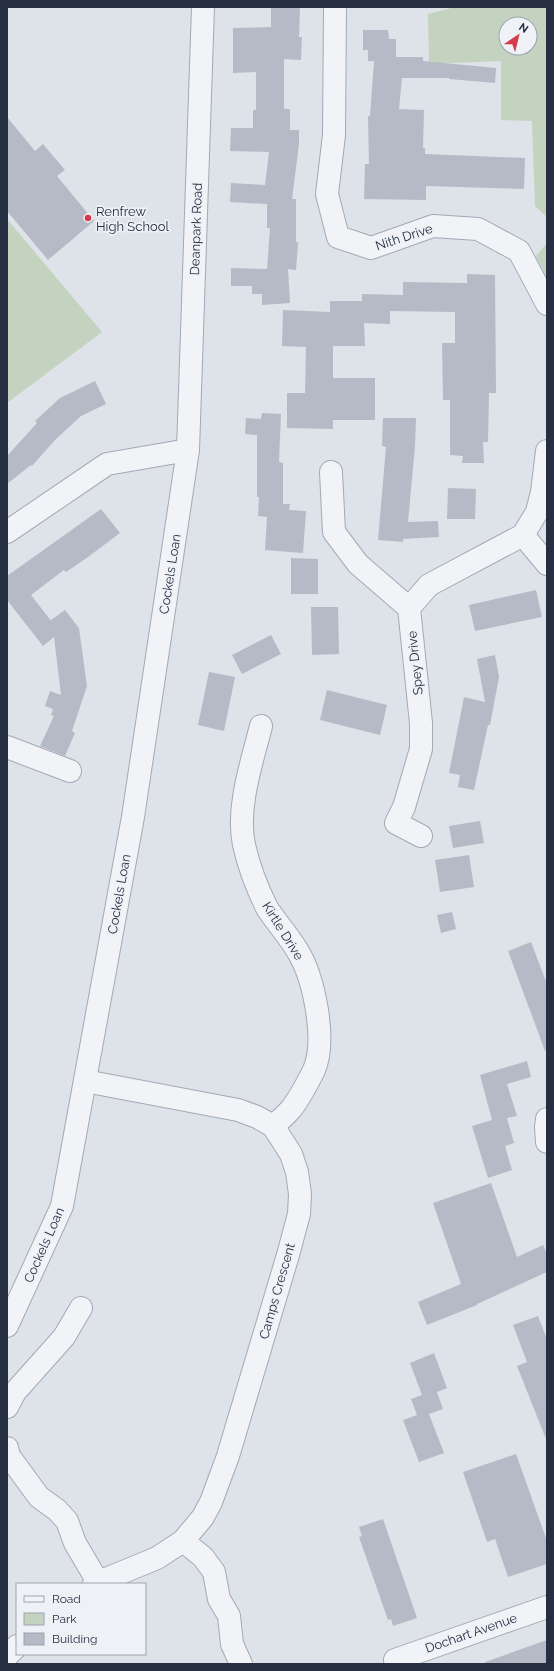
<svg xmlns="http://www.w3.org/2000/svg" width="554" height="1671" font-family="Raleway,sans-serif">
	<rect width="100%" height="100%" fill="#dee2e9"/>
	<path fill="#c3d3bf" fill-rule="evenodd" d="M455,7H547V217L535,206L532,121L501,120V61L429,64L428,14ZM506,24H530V48H506Z
		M7,219L102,332L7,403Z
		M547,243V278L536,256Z"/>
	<path fill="#b5bbc6" d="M271,7H300L299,37H302L301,60L284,59V109H290V130H299V144L292,199H296V242H298L296,270L288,269L290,303L262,305V294H252V286H231V268L267,269L270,228H267V204L230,202L231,183L265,185L269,152L230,151L231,128H253V110H256V72L233,73V28L271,27Z
		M363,30H388L389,39H396V57H423V61L496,68L495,83L449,79V78H402L399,109L424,110L423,148H425V154L525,158L524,189L426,186V200L364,199L365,164H369L368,116H370L374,61H368V50H363Z
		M7,117L35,151L43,144L65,170L57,176L94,221L48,260L7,211Z
		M467,274L495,275L496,393H489L488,442H483L484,463H462L463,456L450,455V400H443L442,343H455V312L390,311V324L364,323L365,346H333V378H375V420H333V429L287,428V393H305L306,347L282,346L283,310L330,312V301H362V294L403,295V282L467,283Z
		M95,381L106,404L81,416L55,440L32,466L31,465L7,484V456L37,423L35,421L60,398Z
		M262,413L281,414L279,462L283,463V504H290L289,510L306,511L303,553L265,550L267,517L258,516L259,497H257V435L245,434L246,418L261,419Z
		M383,418H416L415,446L408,522L438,521L439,537L403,539V542L378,540L386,447L382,446Z
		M448,488L476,489L475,519H447Z
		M101,509L120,533L88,557L66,572L64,570L31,595L52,622L51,620L65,610L79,628L87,686L72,731L75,733L65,756L40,746L54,716L51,715L53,709L45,706L50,691L61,695L54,637L43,646L7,600V576Z
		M291,558L318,559V594H291Z
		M536,590L542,617L475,631L469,605Z
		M311,607H338L339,654L312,655Z
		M271,635L281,654L242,674L232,655Z
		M495,655L499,677L490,725H488L474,790L458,787L460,775L449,773L464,697L485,702L477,659Z
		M209,672L235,677L224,731L198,725Z
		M327,690L387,705L380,735L320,720Z
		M480,821L484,843L453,848L449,826Z
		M469,855L474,887L440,892L435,860Z
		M452,912L456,929L441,933L437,915Z
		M531,942L547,984V1050L545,1051L508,951Z
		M527,1061L531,1077L507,1084L517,1116L507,1118L514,1143L505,1146L512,1170L488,1178L472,1126L492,1120L480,1075Z
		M491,1183L517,1257L543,1245L547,1254V1272L477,1304V1305L427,1325L418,1302L461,1284L433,1203Z
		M538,1316L547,1339L546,1439L517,1366L527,1362L513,1325Z
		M434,1353L447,1388L437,1392L443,1409L429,1414L444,1453L419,1462L403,1420L417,1415L411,1399L422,1395L410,1363Z
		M516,1454L547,1541V1564L508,1577L495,1539L487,1542L463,1472Z
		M383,1519L417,1618L393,1626L391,1619L388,1620L359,1537L362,1536L359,1527Z
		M547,1640V1664H486L485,1662Z"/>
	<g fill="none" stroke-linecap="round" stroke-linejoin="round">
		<defs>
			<path id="minor" d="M335,7L334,135L327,194L338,237L371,248L433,226L478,229L519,251L547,304
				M547,451L542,492L537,512L523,535L547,564
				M331,472L334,532L358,564L409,608
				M7,532L107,464L188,450
				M261,726C252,762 236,808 244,845C249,867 257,888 267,908C276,922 288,935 297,950C314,977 327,1040 314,1070C308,1082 299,1099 291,1109C286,1115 279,1121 273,1126
				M7,747L70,771
				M421,836L396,823L404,807L421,749V723L409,608L429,585L523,535
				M85,1081L238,1110L257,1117L273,1126L291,1154L297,1172L300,1194L299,1214L288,1255L228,1456L211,1502L203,1517L183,1541L157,1558L94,1584
				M547,1119L546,1127L547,1142
				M7,1407L15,1392L64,1337L81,1308
				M7,1448L9,1456L39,1497L57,1510L67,1521L75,1543L98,1582
				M183,1541L203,1557L214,1572L219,1599L229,1616L232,1644L241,1664
				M7,1656L17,1646
				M395,1660L547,1607"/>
			<path id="tertiary" d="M7,1326L62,1206L133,817L188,450L203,7"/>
		</defs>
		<use href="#minor" stroke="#a3a9b3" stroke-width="24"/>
		<use href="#tertiary" stroke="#a3a9b3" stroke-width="24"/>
		<use href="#minor" stroke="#f1f3f7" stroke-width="22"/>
		<use href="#tertiary" stroke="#f1f3f7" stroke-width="22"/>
	</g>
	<circle fill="#d73a4c" stroke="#eef1f6" stroke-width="1.5" cx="88" cy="218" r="4"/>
	<g text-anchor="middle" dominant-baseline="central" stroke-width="3.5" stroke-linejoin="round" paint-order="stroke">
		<g font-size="13" fill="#262f41" stroke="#eef1f6" text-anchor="start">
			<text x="96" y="211">Renfrew<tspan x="96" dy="15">High School</tspan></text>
		</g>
		<g font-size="13" fill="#262f41" stroke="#eef1f6">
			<text transform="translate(196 229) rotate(-88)">Deanpark Road</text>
			<text transform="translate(404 237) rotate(-18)">Nith Drive</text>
			<text transform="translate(170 574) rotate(-81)">Cockels Loan</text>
			<text transform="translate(415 663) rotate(-96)">Spey Drive</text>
			<text transform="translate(119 894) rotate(-80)">Cockels Loan</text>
			<text transform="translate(283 931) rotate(58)">Kirtle Drive</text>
			<text transform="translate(44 1245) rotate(-66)">Cockels Loan</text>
			<text transform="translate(277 1291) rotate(-74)">Camps Crescent</text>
			<text transform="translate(471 1633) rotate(-19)">Dochart Avenue</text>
		</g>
	</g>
	<rect width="554" height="1671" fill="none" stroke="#262f41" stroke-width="16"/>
	<rect x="16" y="1583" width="130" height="72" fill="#eef1f6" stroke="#9ea3ae"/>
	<rect x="24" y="1596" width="20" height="6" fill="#f1f3f7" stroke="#9ea3ae"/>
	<text x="52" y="1603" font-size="12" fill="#262f41">Road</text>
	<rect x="24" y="1613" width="20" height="12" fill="#c3d3bf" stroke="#9ea3ae"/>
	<text x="52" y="1623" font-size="12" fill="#262f41">Park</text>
	<rect x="24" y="1633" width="20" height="12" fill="#b5bbc6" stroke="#9ea3ae"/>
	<text x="52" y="1643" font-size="12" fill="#262f41">Building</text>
	<g transform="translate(518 36) rotate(35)"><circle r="19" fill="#eef1f6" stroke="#9ea3ae"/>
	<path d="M0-3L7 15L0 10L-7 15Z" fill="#d73a4c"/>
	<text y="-6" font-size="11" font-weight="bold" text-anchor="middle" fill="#262f41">N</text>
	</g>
</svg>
